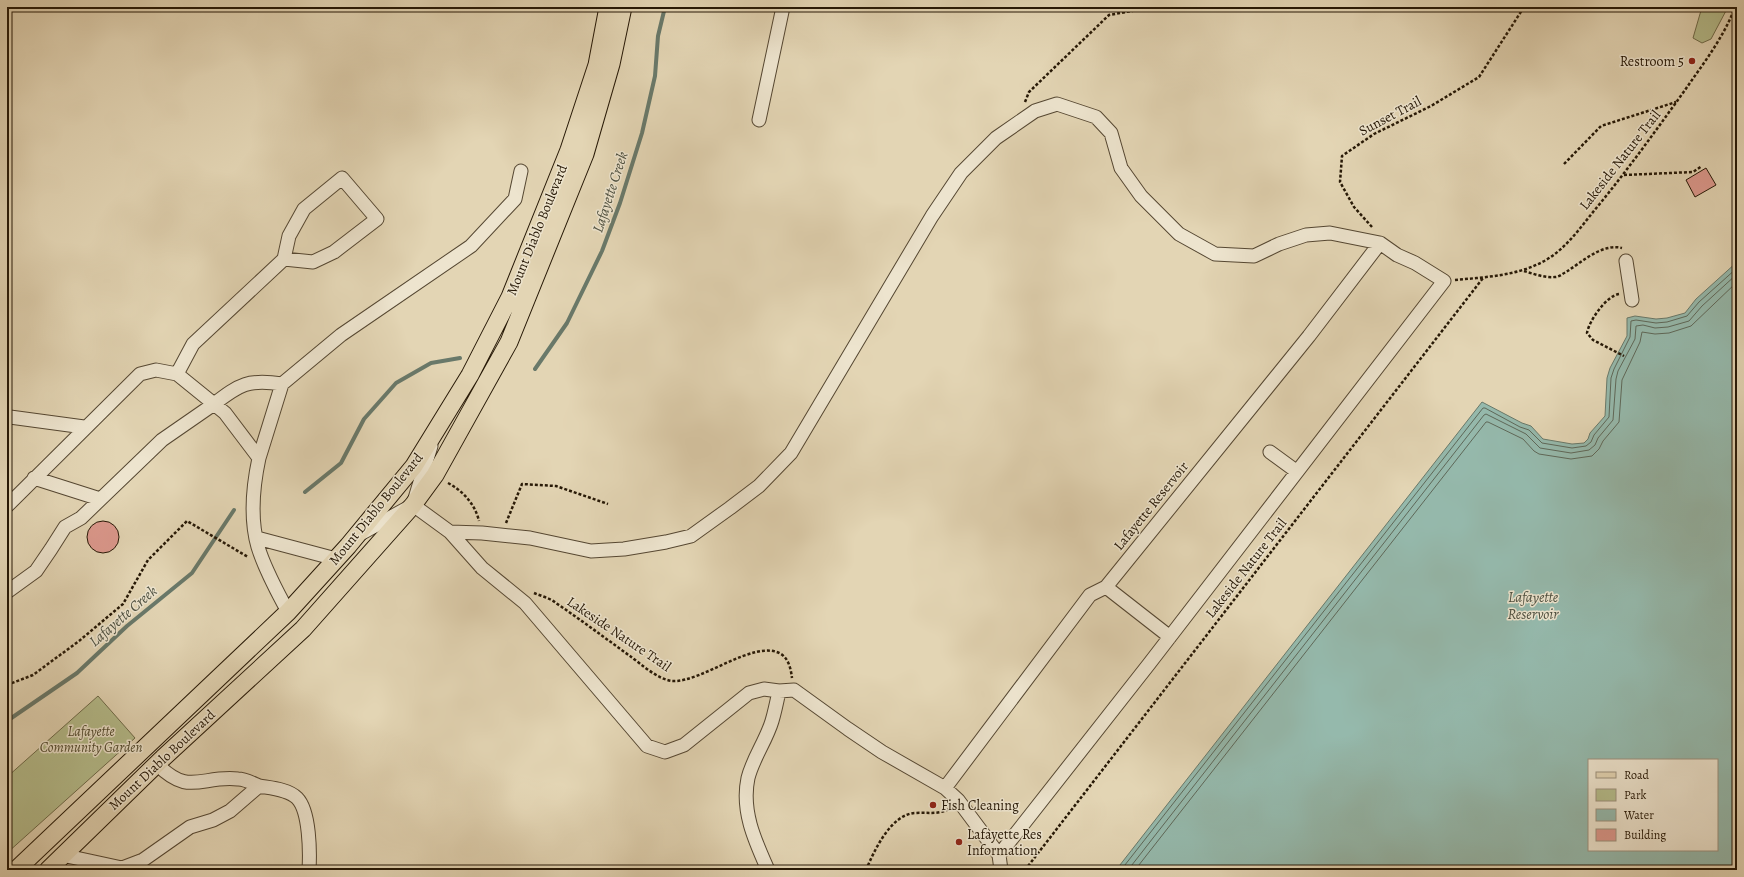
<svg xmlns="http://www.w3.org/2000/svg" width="1744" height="877" font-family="Alegreya,serif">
	<rect width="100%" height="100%" fill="#e3d5b4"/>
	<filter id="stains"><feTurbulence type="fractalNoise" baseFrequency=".005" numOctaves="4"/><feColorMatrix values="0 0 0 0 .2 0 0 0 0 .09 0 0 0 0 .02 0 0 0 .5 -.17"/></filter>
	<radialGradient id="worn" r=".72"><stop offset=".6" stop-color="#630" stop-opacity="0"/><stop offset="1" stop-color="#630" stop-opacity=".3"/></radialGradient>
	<path fill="#b5bd8c" stroke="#6e6a49" d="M1702,7H1728L1711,39L1702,43L1693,38Z
		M98,696L135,738L7,853V777Z"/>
	<path fill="#95b9ac" stroke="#69796a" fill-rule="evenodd" d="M1737,262V870H1116L1482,402L1522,423L1531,426L1543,439L1572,444L1584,443L1588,439L1590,433L1605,416L1607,378L1610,368L1627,336V318L1635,316L1656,319L1667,318L1685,313L1696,299ZM1589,760H1717V850H1589Z"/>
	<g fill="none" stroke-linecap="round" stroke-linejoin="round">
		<path stroke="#5e6859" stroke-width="1" d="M1121,870L1483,408H1485L1520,427L1529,430L1542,443L1572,448L1586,446L1591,442L1594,435L1609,417L1611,378L1614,369L1630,337L1631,321L1636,320L1656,323L1667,322L1687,316L1699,302L1737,268
			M1128,870L1484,415L1486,414L1526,434L1540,448L1571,453L1589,450L1595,445L1598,438L1613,420L1616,379L1618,371L1635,339L1636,326L1643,325L1655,328L1668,327L1689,321L1702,306L1737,274
			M1135,870L1486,422H1488L1523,439L1534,451L1539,454L1571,459L1592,456L1599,449L1603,441L1619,422L1622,380L1640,342L1642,332L1655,334L1669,333L1691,326L1737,282"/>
		<path stroke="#69796a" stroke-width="4" d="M535,369L567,323L602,251L620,203L642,133L655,76L658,36L665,7
			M305,492L341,463L364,419L396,383L431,363L460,358
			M7,721L77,673L127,626L192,573L234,510"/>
	</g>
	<path fill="#dd998e" stroke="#261806" d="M1706,168L1716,185L1695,197L1686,180Z
		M87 537a16 16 0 1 1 32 0a16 16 0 1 1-32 0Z"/>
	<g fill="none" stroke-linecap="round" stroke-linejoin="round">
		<defs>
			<path id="minor" d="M759,120L783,7
				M1626,261L1632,300
				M177,374L193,344L284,259L289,236L304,209L342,178L377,219L334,252L313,262L284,259
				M7,418L10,417L84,427
				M1270,452L1296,471
				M259,458L282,384L341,335L471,246L515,199L521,171
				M34,478L100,499
				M413,505L450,532L482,568L525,603L647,746L665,752L684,745L749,693L764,689L779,691L794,690L848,729L882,752L945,788L958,800L999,855L1001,870
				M7,506L140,374L156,370L177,374L214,404C240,384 248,379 282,384
				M450,532L482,533L530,538L591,551L624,549L666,542L691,536L730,508L759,486L791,453L932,216L961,173L996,138L1035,111L1057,104L1096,117L1111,133L1121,168L1141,196L1179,234L1215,254L1254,256L1279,244L1306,235L1330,233L1380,243L1397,255L1415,263L1444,281L1149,664L999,855
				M362,533L413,505L431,446
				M257,538L336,559
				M1106,587L1170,637
				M7,592L36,571L51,549L65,527L81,518L162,440L214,404L225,413L259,458C253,486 250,519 258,547C265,570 277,591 288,612
				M157,764C189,797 201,775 238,779C245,779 252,783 259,786
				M945,788L1090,595L1106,587L1309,336L1380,243
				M62,855L122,868L143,860L190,827L213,820L230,811L259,786C270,788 288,789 297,798C310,811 310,853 309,870
				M768,870C755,841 741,811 748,778C753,758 766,741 772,721C775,711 777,701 779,691"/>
			<path id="major" d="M16,870L288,612L348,546L414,466L470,375L510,297L569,150L597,65L608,7
				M48,870L163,758L303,629L413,505L435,475L509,342L585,154L611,64L623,7"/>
		</defs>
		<use href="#minor" stroke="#554732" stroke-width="15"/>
		<use href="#major" stroke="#261806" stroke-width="19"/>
		<path stroke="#261806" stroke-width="2.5" stroke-dasharray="3 2" stroke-linecap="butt" d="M1025,102L1029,92L1109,15L1155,7
			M1564,164L1601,126L1676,102
			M1624,175L1693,172L1702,166
			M1372,227L1354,207L1340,182L1342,156L1374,134L1431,106L1479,77L1524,7
			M1524,271C1534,274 1545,278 1555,277C1559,277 1562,274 1566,272C1582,262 1602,243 1622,248
			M1455,280C1486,277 1518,276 1546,260C1568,247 1582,225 1598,206C1629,168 1657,129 1685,90C1703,64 1724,37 1735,7
			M1619,294C1606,296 1589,321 1587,333L1593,340L1624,356
			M448,483C463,491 475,504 479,521
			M506,523L522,484L556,486L608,504
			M534,593C541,596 550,598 556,603C581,620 605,638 630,656C641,664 657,679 672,681C702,683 755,638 781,654C789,659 791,670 792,678
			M7,685L33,675L79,641L123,604L148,560L187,521L248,557
			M866,870C874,851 891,814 915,813C927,812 938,815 949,809
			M1025,870L1483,278"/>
		<use href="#minor" stroke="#ede4ce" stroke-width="13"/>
		<use href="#major" stroke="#e3d5b4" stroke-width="17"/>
	</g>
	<g fill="#8f2418" stroke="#ede4ce" stroke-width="1.5">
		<circle cx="1692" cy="61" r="4"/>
		<circle cx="933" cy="805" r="4"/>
		<circle cx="959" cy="842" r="4"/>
	</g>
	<g text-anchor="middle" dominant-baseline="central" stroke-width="3" stroke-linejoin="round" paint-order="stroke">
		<g font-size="14" fill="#261806" stroke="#ede4ce" text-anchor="start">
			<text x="1684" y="61" text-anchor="end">Restroom 5</text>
			<text x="941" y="805">Fish Cleaning</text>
			<text x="967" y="834">Lafayette Res<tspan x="967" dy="16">Information</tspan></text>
		</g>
		<g font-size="14" fill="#261806" stroke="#ede4ce">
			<text transform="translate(1390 116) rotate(-28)">Sunset Trail</text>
			<text transform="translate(1620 160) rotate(-52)">Lakeside Nature Trail</text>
			<text transform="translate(537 230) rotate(-68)">Mount Diablo Boulevard</text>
			<text transform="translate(1151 506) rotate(-51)">Lafayette Reservoir</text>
			<text transform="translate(376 509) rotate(-51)">Mount Diablo Boulevard</text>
			<text transform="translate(1246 568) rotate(-52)">Lakeside Nature Trail</text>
			<text transform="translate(619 634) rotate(34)">Lakeside Nature Trail</text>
			<text transform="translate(162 760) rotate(-43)">Mount Diablo Boulevard</text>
		</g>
		<g font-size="14" font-style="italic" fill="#514a2e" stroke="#ede4ce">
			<text x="91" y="731">Lafayette<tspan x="91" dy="16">Community Garden</tspan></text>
		</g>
		<g font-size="15" font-style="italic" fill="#4d5040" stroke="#ede4ce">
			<text transform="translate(610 192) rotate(-72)">Lafayette Creek</text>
			<text x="1533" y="597">Lafayette<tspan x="1533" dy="17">Reservoir</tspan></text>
			<text transform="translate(123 616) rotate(-41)">Lafayette Creek</text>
		</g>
	</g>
	<rect width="1744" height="877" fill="none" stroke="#e3d5b4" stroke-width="24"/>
	<rect x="8" y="8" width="1728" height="861" fill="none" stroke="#261806" stroke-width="2"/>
	<rect x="12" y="12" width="1720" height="853" fill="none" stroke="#261806"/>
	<rect x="1588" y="759" width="130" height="92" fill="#ede4ce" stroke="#9d927e"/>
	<rect x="1596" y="772" width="20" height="6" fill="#e3d5b4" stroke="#9d927e"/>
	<text x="1624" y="779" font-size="12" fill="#261806">Road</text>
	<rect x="1596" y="789" width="20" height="12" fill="#b5bd8c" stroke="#9d927e"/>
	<text x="1624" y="799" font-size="12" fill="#261806">Park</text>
	<rect x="1596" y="809" width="20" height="12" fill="#95b9ac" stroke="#9d927e"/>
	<text x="1624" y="819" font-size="12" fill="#261806">Water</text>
	<rect x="1596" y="829" width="20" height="12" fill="#dd998e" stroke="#9d927e"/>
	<text x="1624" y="839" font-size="12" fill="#261806">Building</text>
	<rect width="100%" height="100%" filter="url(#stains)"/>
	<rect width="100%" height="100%" fill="url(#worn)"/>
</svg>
